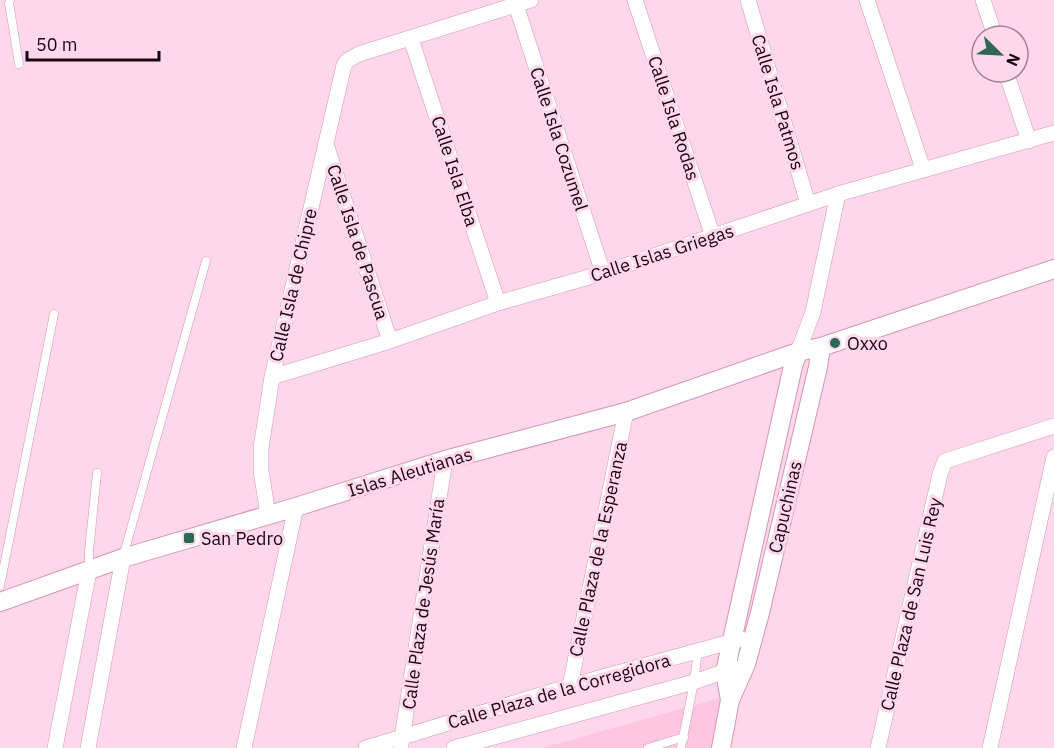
<svg xmlns="http://www.w3.org/2000/svg" width="1054" height="748" font-family="'IBM Plex Sans',sans-serif">
	<rect width="100%" height="100%" fill="#fed7ea"/>
	<path fill="#ffc6e2" d="M727,696L714,748H542Z"/>
	<g fill="none" stroke-linecap="round" stroke-linejoin="round">
		<defs>
			<path id="service" d="M10,0L9,3L19,64
				M123,557L206,261
				M89,570V551L97,473
				M0,586L54,314
				M648,748L684,737
				M681,748L694,682L698,650"/>
			<path id="minor" d="M635,0L713,237
				M748,0L808,204
				M867,0L923,169
				M983,0L995,36
				M516,5L603,273
				M411,39L498,303
				M1006,72L1029,141
				M326,144L390,341
				M798,352L813,312L838,194
				M272,377L390,341L498,303L603,273L838,194L1054,133
				M268,514L261,471V448L272,377L344,65L348,60L359,54L531,0
				M570,686L626,412
				M401,745L445,460
				M55,748L89,571
				M88,748L123,558
				M244,748L296,507
				M366,748L570,686L741,639
				M454,748L694,682L734,668
				M878,748L940,474L945,461L1054,426
				M990,748L1054,457"/>
			<path id="tertiary" d="M0,602L123,558L296,507L445,460L626,412L798,352L821,347L1054,269
				M730,700L725,672L793,366L798,352
				M721,748L730,700L746,664L760,613L818,367L821,347"/>
		</defs>
		<use href="#service" stroke="#d396b5" stroke-width="9"/>
		<use href="#minor" stroke="#d396b5" stroke-width="16"/>
		<use href="#tertiary" stroke="#d396b5" stroke-width="20"/>
		<use href="#service" stroke="#fff" stroke-width="8"/>
		<use href="#minor" stroke="#fff" stroke-width="15"/>
		<use href="#tertiary" stroke="#fff" stroke-width="18"/>
	</g>
	<g fill="#2c6853" stroke="#fed7ea" stroke-width="2">
		<circle cx="835" cy="343" r="6"/>
		<rect x="183" y="532" width="12" height="12" rx="3"/>
	</g>
	<g text-anchor="middle" dominant-baseline="central" stroke-width="6" stroke-linejoin="round" paint-order="stroke">
		<g font-size="18" fill="#1a0611" stroke="#fed7ea">
			<text transform="translate(778 102) rotate(73)">Calle Isla Patmos</text>
			<text transform="translate(674 118) rotate(72)">Calle Isla Rodas</text>
			<text transform="translate(559 139) rotate(72)">Calle Isla Cozumel</text>
			<text transform="translate(455 171) rotate(72)">Calle Isla Elba</text>
			<text transform="translate(358 242) rotate(72)">Calle Isla de Pascua</text>
			<text transform="translate(662 253) rotate(-18)">Calle Islas Griegas</text>
			<text transform="translate(293 285) rotate(-77)">Calle Isla de Chipre</text>
			<text transform="translate(410 472) rotate(-17)">Islas Aleutianas</text>
			<text transform="translate(785 507) rotate(-77)">Capuchinas</text>
			<text transform="translate(598 549) rotate(-78)">Calle Plaza de la Esperanza</text>
			<text transform="translate(423 604) rotate(-82)">Calle Plaza de Jesús María</text>
			<text transform="translate(911 604) rotate(-77)">Calle Plaza de San Luis Rey</text>
			<text transform="translate(559 691) rotate(-16)">Calle Plaza de la Corregidora</text>
		</g>
		<g font-size="18" fill="#1a0611" stroke="#fed7ea" text-anchor="start">
			<text x="847" y="343">Oxxo</text>
			<text x="201" y="538">San Pedro</text>
		</g>
	</g>
	<g transform="translate(1000 54) rotate(114)"><circle r="28" fill="#fed7ea" stroke="#a38393" stroke-width="1.5"/>
	<path d="M0-4.5L10 22L0 15L-10 22Z" fill="#2c6853"/>
	<text y="-9" font-size="16" font-weight="bold" text-anchor="middle" fill="#1a0611">N</text>
	</g>
	<path d="M27 51v9h132v-9" fill="none" stroke="#1a0611" stroke-width="3"/>
	<text x="36" y="51" font-size="18" fill="#1a0611" stroke="#fed7ea" stroke-width="4.5" paint-order="stroke">50 m</text>
</svg>
